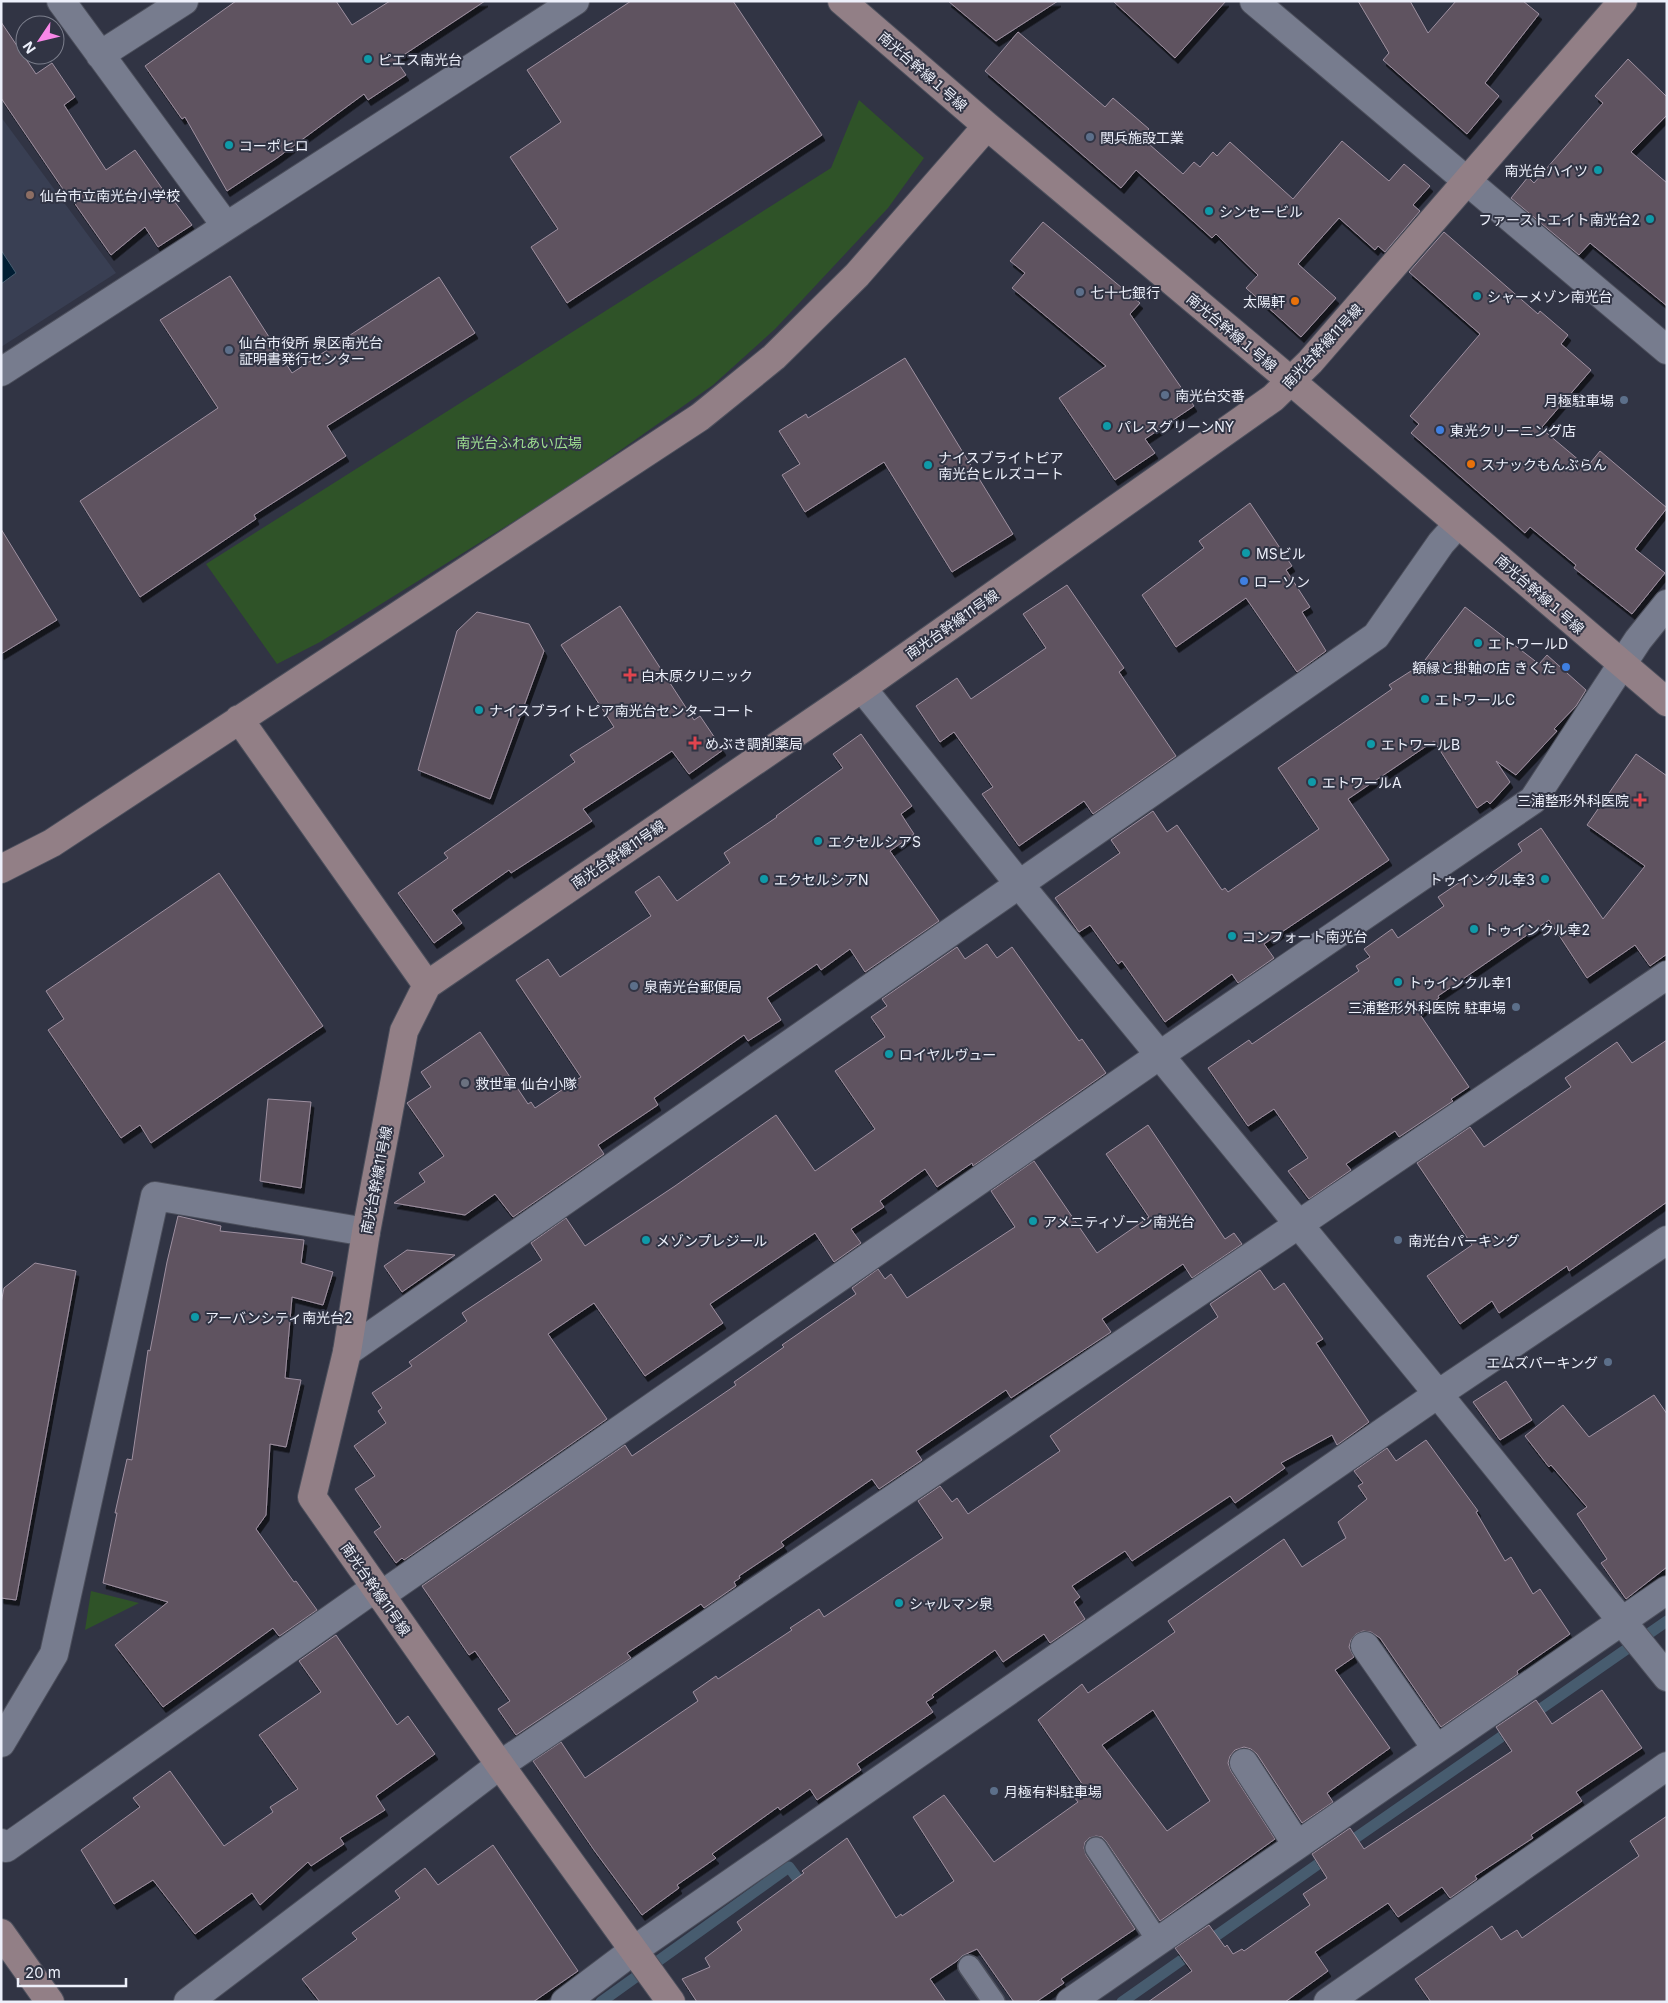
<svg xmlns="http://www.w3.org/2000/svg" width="1668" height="2003" font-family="Inter,'Noto Sans JP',sans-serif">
	<defs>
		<filter id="shadow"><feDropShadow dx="3" dy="5.5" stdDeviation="0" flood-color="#0009"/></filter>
	</defs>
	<rect width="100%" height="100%" fill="#313444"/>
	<path fill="#393f53" d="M1,117L116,273L1,347Z"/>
	<path fill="#2f5328" d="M859,100L924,158L888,208L775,329L713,385L564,490L320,642L277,664L206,564L831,168Z
		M91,1591L139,1603L85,1630Z"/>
	<path fill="#001d33" stroke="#475c6f" d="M1,250L16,273L1,284Z"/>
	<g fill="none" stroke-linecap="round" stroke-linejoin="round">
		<path stroke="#475c6f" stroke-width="11" d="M1529,1717L1667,1621
			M1344,1846L1514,1728
			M601,2002L789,1867L806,1890
			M1122,2002L1331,1855"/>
	</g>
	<path fill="#5e5260" stroke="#9e90a0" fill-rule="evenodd" filter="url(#shadow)" d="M236,1H336L352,25L390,1H485L396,60L406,75L368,100L364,94L277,158L227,191L185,117L182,119L145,66Z
		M631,1H733L822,135L567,303L531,247L558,229L510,157L561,122L527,70Z
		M948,1H1058L996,41Z
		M1113,1H1226L1175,58Z
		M1358,1H1410L1428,33L1456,1H1523L1539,14L1485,83L1499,96L1467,134L1383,60L1389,53Z
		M1,22L36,74L52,63L75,97L64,105L106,170L135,150L166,194L168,193L192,225L158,247L145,227L111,255L66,191L65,192L1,98Z
		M1018,32L1105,107L1113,98L1149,129L1141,137L1183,174L1194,162L1200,167L1213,152L1217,156L1230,142L1293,199L1342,141L1389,181L1404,164L1430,186L1413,205L1420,211L1385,252L1378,246L1375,250L1339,218L1298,264L1336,298L1301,337L1246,288L1258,275L1216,234L1212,238L1136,170L1121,188L985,71Z
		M1628,59L1667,97V115L1631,152L1667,183V306L1590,243L1579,255L1511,198L1528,177L1534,183L1603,103L1595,96Z
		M1043,222L1140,303L1130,314L1194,406L1145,439L1155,453L1115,480L1059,398L1106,366L1012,288L1025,273L1010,261Z
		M1444,232L1538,314L1540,311L1568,335L1561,344L1591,370L1542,427V429L1587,467L1600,451L1667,508L1635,549L1665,573L1632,614L1574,568L1576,565L1530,527L1525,533L1411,433L1419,424L1410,416L1480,334L1409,272Z
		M230,276L292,373L439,277L475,333L327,426L346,456L254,515L256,519L140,597L80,501L218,408L160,320Z
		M905,358L1013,534L952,572L884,462L805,512L782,475L800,464L779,431L806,414L808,418Z
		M1250,503L1292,566L1286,570L1310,607L1302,612L1326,651L1297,672L1246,598L1176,647L1142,595L1204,548L1199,541Z
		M1,529L57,620L1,654Z
		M1067,585L1124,668L1119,672L1176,756L1093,814L1084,801L1019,846L982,794L993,787L954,732L940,742L916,706L957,678L971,699L1046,648L1023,614Z
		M620,606L694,720L700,716L723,750L689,774L672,751L583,809L592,821L511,873L509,870L452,910L462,923L434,943L398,893L448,858L444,853L575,762L570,755L614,727L561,645Z
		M1465,607L1539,664L1547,655L1586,690L1576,706L1554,729L1557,731L1516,775L1496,761L1510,782L1490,804L1487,801L1477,808L1434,741L1348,799L1389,860L1264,944L1274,958L1238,983L1232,974L1165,1022L1122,961L1118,964L1090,925L1079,932L1055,898L1120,853L1111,840L1153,811L1167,832L1177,825L1222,890L1225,888L1228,892L1319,829L1278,768L1392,689L1389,685L1422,664Z
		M477,612L529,624L544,651L490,799L418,770L457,631Z
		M861,734L912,806L901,814L914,834L890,851L939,921L865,972L850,949L821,970L817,964L767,998L781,1020L748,1041L744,1035L654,1098L658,1105L598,1145L604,1154L513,1217L495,1194L465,1215L394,1203L425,1182L419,1173L444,1156L407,1103L431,1087L421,1072L480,1032L528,1104L531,1102L535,1108L581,1077L516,980L548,959L560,977L651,916L635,892L659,876L677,901L730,863L724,853L777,817L776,816L843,768L833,754Z
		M1636,754L1667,776V954L1650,966L1635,945L1587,978L1549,920L1438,996L1439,998L1419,1013L1469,1087L1451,1099L1453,1101L1399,1137L1395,1131L1346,1164L1351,1170L1309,1199L1288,1171L1308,1158L1274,1109L1248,1126L1208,1068L1249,1040L1252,1044L1359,971L1356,966L1370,957L1364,949L1392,929L1398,938L1444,906L1438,897L1469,876L1475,885L1522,851L1518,844L1541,828L1603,919L1645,866L1587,825Z
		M219,873L323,1026L151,1143L140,1125L121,1138L48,1030L64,1019L46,991Z
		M987,944L997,958L1012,947L1079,1041L1082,1039L1106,1073L973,1166L972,1163L937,1187L925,1169L880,1201L884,1207L851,1229L861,1243L834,1262L815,1233L710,1304L723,1323L645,1376L594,1303L548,1334L607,1419L404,1560L402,1558L396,1563L374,1532L381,1527L355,1489L375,1476L354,1446L386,1423L378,1411L382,1408L372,1393L412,1366L409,1362L467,1321L462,1313L542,1260L531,1243L566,1218L585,1246L675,1186L776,1115L815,1171L875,1129L835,1071L885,1037L871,1017L887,1006L882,999L957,947L965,959Z
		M1667,1040V1202L1569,1271L1567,1266L1499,1313L1492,1301L1460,1324L1427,1276L1472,1245L1417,1163L1470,1127L1484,1147L1571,1087L1565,1078L1617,1042L1632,1063Z
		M268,1099L311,1102L301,1188L260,1181Z
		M1148,1125L1225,1239L1234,1233L1242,1244L1192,1278L1183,1264L1102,1319L1111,1332L1011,1398L1006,1390L916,1451L922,1460L879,1489L872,1479L781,1542L784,1546L739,1576L740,1578L734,1582L736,1586L704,1608L701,1604L627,1653L631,1658L516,1735L498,1709L510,1701L475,1651L469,1655L422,1586L625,1445L632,1456L736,1385L734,1382L784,1347L782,1345L856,1294L852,1288L878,1269L885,1279L891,1274L907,1298L1015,1227L991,1191L1034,1161L1097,1253L1149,1217L1106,1154Z
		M178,1216L221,1226L220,1231L304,1240L301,1263L333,1272L323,1305L292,1297L285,1378L301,1380L286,1447L270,1444L266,1515L256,1529L294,1582L296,1581L317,1610L281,1635L279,1636L273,1628L163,1707L115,1645L168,1602L103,1583L117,1513H115L127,1459L132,1460L148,1350L150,1351L167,1262Z
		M407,1250L455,1255L402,1292L384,1266Z
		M35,1263L76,1271L16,1600L1,1598V1303L4,1288Z
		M1260,1270L1274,1290L1284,1283L1323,1339L1316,1343L1369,1422L1337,1445L1332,1435L1281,1463L1285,1468L1235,1503L1230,1496L1132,1561L1125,1551L1072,1586L1080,1597L1074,1602L1085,1619L1050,1643L1044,1634L1003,1662L995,1650L932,1695L934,1697L926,1702L933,1712L857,1764L861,1770L817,1800L810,1789L780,1810L778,1807L712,1854L716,1858L677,1885L679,1888L642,1915L594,1850L533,1761L561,1742L585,1778L698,1701L693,1692L716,1676L718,1679L792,1630L790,1628L819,1609L824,1617L943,1538L918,1501L940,1486L952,1502L957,1498L968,1514L1060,1451L1050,1436L1218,1317L1210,1304Z
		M1506,1381L1532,1420L1500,1440L1473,1402Z
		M1654,1395L1667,1414V1567L1626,1599L1601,1563L1607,1559L1577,1514L1587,1507L1551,1465L1549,1467L1525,1436L1563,1405L1589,1437Z
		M1426,1440L1478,1511L1476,1512L1505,1561L1511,1557L1533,1594L1540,1589L1570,1634L1517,1671L1518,1674L1441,1727L1380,1638L1371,1632L1363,1631L1356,1634L1351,1640L1349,1647L1354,1657L1335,1670L1390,1748L1327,1793L1333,1802L1302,1823L1257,1754L1251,1749L1244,1747L1235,1750L1230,1756L1228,1763L1231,1771L1275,1839L1160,1921L1106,1841L1102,1837L1096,1836L1089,1838L1085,1842L1084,1848L1086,1855L1135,1929L1061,1979L1064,1983L1036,2002H1014L977,1949L962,1956L957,1961L930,1979L946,2002H697L682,1979L710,1967L705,1958L742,1930L737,1922L804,1873L802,1871L847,1838L896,1918L901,1914L902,1916L954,1881L913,1817L944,1795L994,1862L1078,1802L1074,1797L1085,1788L1038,1720L1082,1684L1088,1693L1175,1632L1168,1621L1284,1539L1302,1567L1346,1538L1338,1522L1367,1499L1358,1486L1363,1483L1354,1471L1387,1448L1396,1461ZM1153,1710L1210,1801L1167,1831L1102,1745Z
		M336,1635L397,1725L408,1716L435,1754L376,1796L385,1810L340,1838L344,1844L311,1866L308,1862L260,1905L252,1893L195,1934L153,1880L114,1904L81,1850L140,1807L133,1798L170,1771L224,1846L273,1812L270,1807L298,1789L259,1735L321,1692L299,1661Z
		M1602,1690L1642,1748L1576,1792L1582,1801L1531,1835L1533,1838L1475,1876L1477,1879L1450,1898L1442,1887L1398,1917L1388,1903L1315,1952L1328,1971L1285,2002H1148L1192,1971L1175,1948L1209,1925L1225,1947L1227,1945L1233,1954L1242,1949L1244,1951L1310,1905L1303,1894L1327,1878L1312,1854L1350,1828L1364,1849L1512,1751L1496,1727L1536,1700L1552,1724Z
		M1667,1816V2002H1431L1415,1979L1492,1926L1501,1940L1517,1930L1522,1938L1639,1856L1630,1841Z
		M493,1845L578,1971L533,2002H320L302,1979L357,1939L352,1933L400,1898L395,1891L425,1868L438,1885Z"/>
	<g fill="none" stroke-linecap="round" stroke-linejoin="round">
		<defs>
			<path id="lane" d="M1096,1848L1158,1941
				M969,1966L994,2002"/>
			<path id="street" d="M61,1L226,226
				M1254,1L1667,350
				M100,55L184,1
				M1,372L575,1
				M862,688L1019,884L1438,1394L1667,1677
				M347,1352L1376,636L1441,543L1458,524
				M380,1596L1160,1055L1533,800L1638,640L1667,604
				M1365,1646L1436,1748
				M1,1743L54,1654L155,1196L366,1232
				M1244,1763L1297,1845
				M1,1843L6,1848L375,1588
				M188,2002L500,1765L1667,975
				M565,2002L634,1950L1438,1394L1667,1240
				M1070,2002L1667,1590
				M1328,2002L1667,1766"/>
			<path id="secondary" d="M842,1L987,126L1291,381L1667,702
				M239,719L427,985
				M1,869L52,843L700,417L774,357L857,275L987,126
				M1,1933L50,2002
				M671,2002L500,1765L312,1497L347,1352L366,1232L404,1031L427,985L862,688L1273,398L1310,362L1623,1"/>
		</defs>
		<use href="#lane" stroke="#4c4f5c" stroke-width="24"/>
		<use href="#street" stroke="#4c4f5c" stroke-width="30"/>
		<use href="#secondary" stroke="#4c4f5c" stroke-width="30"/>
		<use href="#lane" stroke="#777c8e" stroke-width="21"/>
		<use href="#street" stroke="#777c8e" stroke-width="28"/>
		<use href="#secondary" stroke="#927f86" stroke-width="28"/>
	</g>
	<g fill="#0f9aa8" stroke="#313444" stroke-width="2">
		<circle cx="368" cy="59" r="5"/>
		<circle cx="229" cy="145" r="5"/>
		<circle cx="1598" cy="170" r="5"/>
		<circle cx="1209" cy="211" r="5"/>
		<circle cx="1650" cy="219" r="5"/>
		<circle cx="1477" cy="296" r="5"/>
		<circle cx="1107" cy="426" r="5"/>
		<circle cx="928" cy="465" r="5"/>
		<circle cx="1246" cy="553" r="5"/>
		<circle cx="1478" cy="643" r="5"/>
		<circle cx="1425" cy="699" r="5"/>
		<circle cx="479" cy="710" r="5"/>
		<circle cx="1371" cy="744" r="5"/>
		<circle cx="1312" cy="782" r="5"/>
		<circle cx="818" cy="841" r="5"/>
		<circle cx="764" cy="879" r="5"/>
		<circle cx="1545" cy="879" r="5"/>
		<circle cx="1474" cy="929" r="5"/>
		<circle cx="1232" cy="936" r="5"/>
		<circle cx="1398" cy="982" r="5"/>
		<circle cx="889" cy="1054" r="5"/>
		<circle cx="1033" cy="1221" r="5"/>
		<circle cx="646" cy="1240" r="5"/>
		<circle cx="195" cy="1317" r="5"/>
		<circle cx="899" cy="1603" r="5"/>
	</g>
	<g fill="#5c6f8a" stroke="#313444" stroke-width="2">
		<circle cx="1090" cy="137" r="5"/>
		<circle cx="1080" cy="292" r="5"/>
		<circle cx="229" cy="350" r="5"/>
		<circle cx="1165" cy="395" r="5"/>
		<circle cx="1624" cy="400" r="5"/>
		<circle cx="634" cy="986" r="5"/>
		<circle cx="1516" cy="1007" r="5"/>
		<circle cx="1398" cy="1240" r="5"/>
		<circle cx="1608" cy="1362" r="5"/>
		<circle cx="994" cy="1791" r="5"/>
	</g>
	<circle fill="#8d6e63" stroke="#313444" stroke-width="2" cx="30" cy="195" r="5"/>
	<g fill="#e8710a" stroke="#313444" stroke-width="2">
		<circle cx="1295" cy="301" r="5"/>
		<circle cx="1471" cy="464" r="5"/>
	</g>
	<g fill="#3f7fe0" stroke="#313444" stroke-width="2">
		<circle cx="1440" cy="430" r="5"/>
		<circle cx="1244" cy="581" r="5"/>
		<circle cx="1566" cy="667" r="5"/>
	</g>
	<g fill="#e0444e" stroke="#313444" stroke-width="2">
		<path d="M627.5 667.5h5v5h5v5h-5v5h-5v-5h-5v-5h5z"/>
		<path d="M692.5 735.5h5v5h5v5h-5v5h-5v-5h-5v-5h5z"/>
		<path d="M1637.5 792.5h5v5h5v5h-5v5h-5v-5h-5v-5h5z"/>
	</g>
	<circle fill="#6b7280" stroke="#313444" stroke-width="2" cx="465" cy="1083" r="5"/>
	<g text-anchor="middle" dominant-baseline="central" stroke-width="4" stroke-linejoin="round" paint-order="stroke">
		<g font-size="14" fill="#edf0fb" stroke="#313444" text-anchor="start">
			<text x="378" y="59">ピエス南光台</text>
			<text x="1100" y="137">関兵施設工業</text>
			<text x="239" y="145">コーポヒロ</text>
			<text x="1588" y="170" text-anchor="end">南光台ハイツ</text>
			<text x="40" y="195">仙台市立南光台小学校</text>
			<text x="1219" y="211">シンセービル</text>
			<text x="1640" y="219" text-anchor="end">ファーストエイト南光台2</text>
			<text x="1090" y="292">七十七銀行</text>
			<text x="1487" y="296">シャーメゾン南光台</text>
			<text x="1285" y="301" text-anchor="end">太陽軒</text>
			<text x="239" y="342">仙台市役所 泉区南光台<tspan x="239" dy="16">証明書発行センター</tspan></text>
			<text x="1175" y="395">南光台交番</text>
			<text x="1614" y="400" text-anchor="end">月極駐車場</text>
			<text x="1117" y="426">パレスグリーンNY</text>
			<text x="1450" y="430">東光クリーニング店</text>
			<text x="938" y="457">ナイスブライトピア<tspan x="938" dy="16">南光台ヒルズコート</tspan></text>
			<text x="1481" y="464">スナックもんぶらん</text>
			<text x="1256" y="553">MSビル</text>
			<text x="1254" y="581">ローソン</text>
			<text x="1488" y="643">エトワールD</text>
			<text x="1556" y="667" text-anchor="end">額縁と掛軸の店 きくた</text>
			<text x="641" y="675">白木原クリニック</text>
			<text x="1435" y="699">エトワールC</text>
			<text x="489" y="710">ナイスブライトピア南光台センターコート</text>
			<text x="705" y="743">めぶき調剤薬局</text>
			<text x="1381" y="744">エトワールB</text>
			<text x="1322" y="782">エトワールA</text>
			<text x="1629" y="800" text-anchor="end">三浦整形外科医院</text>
			<text x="828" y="841">エクセルシアS</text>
			<text x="774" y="879">エクセルシアN</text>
			<text x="1535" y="879" text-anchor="end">トゥインクル幸3</text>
			<text x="1484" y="929">トゥインクル幸2</text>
			<text x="1242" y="936">コンフォート南光台</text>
			<text x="1408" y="982">トゥインクル幸1</text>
			<text x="644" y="986">泉南光台郵便局</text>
			<text x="1506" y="1007" text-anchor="end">三浦整形外科医院 駐車場</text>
			<text x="899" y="1054">ロイヤルヴュー</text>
			<text x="475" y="1083">救世軍 仙台小隊</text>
			<text x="1043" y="1221">アメニティゾーン南光台</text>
			<text x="656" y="1240">メゾンプレジール</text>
			<text x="1408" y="1240">南光台パーキング</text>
			<text x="205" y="1317">アーバンシティ南光台2</text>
			<text x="1598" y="1362" text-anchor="end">エムズパーキング</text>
			<text x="909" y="1603">シャルマン泉</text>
			<text x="1004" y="1791">月極有料駐車場</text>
		</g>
		<g font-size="14" fill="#edf0fb" stroke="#313444">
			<text transform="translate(923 71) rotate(41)">南光台幹線１号線</text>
			<text transform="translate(1232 332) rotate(40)">南光台幹線１号線</text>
			<text transform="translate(1322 346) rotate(-47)">南光台幹線11号線</text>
			<text transform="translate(1540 594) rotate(41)">南光台幹線１号線</text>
			<text transform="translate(952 624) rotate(-35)">南光台幹線11号線</text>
			<text transform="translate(618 854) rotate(-34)">南光台幹線11号線</text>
			<text transform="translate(376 1180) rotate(-79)">南光台幹線11号線</text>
			<text transform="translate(376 1589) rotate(55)">南光台幹線11号線</text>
		</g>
		<g font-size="14" fill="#9edf90" stroke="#313444">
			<text x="519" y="442">南光台ふれあい広場</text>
		</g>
	</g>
	<rect width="1668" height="2003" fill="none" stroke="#edf0fb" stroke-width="5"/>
	<g transform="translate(40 40) rotate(235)"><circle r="24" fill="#313444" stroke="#7c7f8d"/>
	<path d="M0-4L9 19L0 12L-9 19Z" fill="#f987e8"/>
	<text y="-8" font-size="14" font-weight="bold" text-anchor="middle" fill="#edf0fb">N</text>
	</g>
	<path d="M18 1978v8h108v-8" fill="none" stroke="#edf0fb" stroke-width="2.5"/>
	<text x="25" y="1978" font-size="15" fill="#edf0fb" stroke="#313444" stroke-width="4" paint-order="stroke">20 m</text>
</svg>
